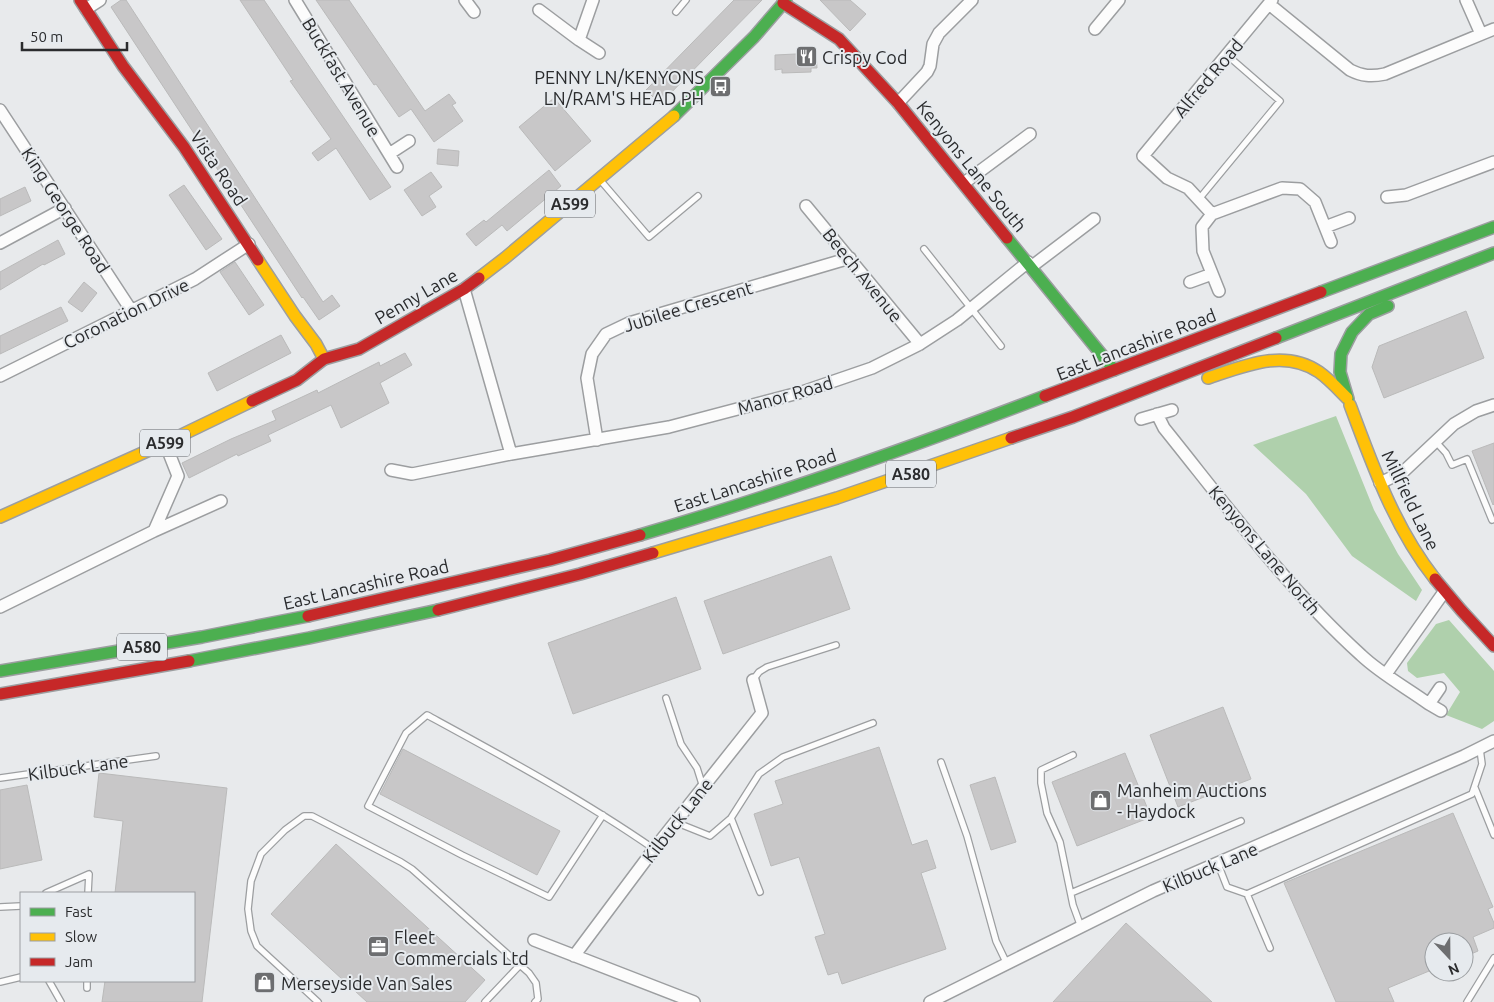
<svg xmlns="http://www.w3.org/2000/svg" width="1494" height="1002" font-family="Ubuntu,sans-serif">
	<rect width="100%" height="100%" fill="#e8eaec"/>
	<path fill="#afd0ac" d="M1336,416L1374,510L1398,554L1422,590L1416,601L1352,556L1306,494L1253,445Z
		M1449,620L1494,671V721L1482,729L1446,715L1460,692L1444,673L1417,678L1408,671L1407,663L1436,624Z"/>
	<path fill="#c8c7c8" stroke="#bababa" d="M121,0H126L323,302L332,295L340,306L319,320L303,297L302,298L111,7Z
		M240,0H264L391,187L370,200L336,148L318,161L312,153L331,139L290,81L293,80Z
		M316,0H349L425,111L449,94L456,103L452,105L463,121L434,142L411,109L399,117L376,84L374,85Z
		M734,0H762L660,104L646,90Z
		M820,0H850L866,14L850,31Z
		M816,53L817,68H811V72L782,73V69L775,70V55Z
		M554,98L591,141L555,171L519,127Z
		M438,149L459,151L458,166L437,164Z
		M549,170L561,186L507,231L502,225L476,246L466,234L484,220L486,222Z
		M431,172L442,187L429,196L436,207L422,216L404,190Z
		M184,185L222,239L206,250L169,195Z
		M25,187L31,201L0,216V199Z
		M58,240L65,254L44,265L43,264L0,290V272Z
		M235,262L264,305L249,315L220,272Z
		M84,282L97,293L82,312L68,302Z
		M61,307L68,321L0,354V336Z
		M1466,311L1484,358L1384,398L1372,367L1379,346Z
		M281,335L291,353L217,391L208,373Z
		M405,353L412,365L380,383L389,403L341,428L331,405L268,435L271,441L238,456L237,454L189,478L182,463L231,439L276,420L272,411L317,390L318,393L379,362L380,366Z
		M1494,443V504L1493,505L1472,451Z
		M831,556L850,609L723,654L704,601Z
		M676,597L701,669L573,714L548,643Z
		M1223,707L1251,779L1178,807L1150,735Z
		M879,747L912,845L927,840L936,868L921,873L946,949L842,984L838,972L828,975L815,937L825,934L799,857L771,866L754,814L783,804L775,781Z
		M403,749L560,831L537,875L380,794Z
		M1125,753L1151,817L1077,846L1052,782Z
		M99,773L227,788L202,1002H102L105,981H194V893H115L123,821L94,817Z
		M995,777L1016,842L991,850L970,785Z
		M27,785L42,860L0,869V790Z
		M1453,813L1493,907L1488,909L1494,923V928L1473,937L1478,951L1464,957V942H1434V969L1388,988L1394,1002H1336L1284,883Z
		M336,844L485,980L465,1002H367L271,914Z
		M1126,923L1212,1002H1053Z"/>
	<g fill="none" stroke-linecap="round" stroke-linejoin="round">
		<defs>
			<path id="lane" d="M676,12L686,0
				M601,181L649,237L698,196
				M1199,199L1280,101L1227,55
				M924,249L1001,346
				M1436,442L1446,453L1452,465L1467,459L1492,520
				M753,680L759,672L767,667L836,645
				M666,698L681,744L697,768L703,787
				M1073,755L1041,770V783L1047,813L1060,842L1073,905L1081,927
				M941,762L967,836L996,941L1007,964
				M0,778L156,756
				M1475,788L1494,835
				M603,815L549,897L462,855L368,806L406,733L427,715C504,757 582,799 654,849
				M731,818L760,892
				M675,822L710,836L731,818L759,774L783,757L873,723
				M1218,864L1227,887L1247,894
				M46,893L89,874L88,893
				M1071,893L1241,821
				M0,907L21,906
				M1270,948L1247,894L1472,794L1482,764L1480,749
				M49,981L61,1002
				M0,982L21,977
				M87,988V981
				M318,1002L257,946L251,931L248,909L251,881L261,854L285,830L304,816H312L401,862L412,869L529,973L536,983L538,999L535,1002
				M485,1002L520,965
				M1467,1002L1494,958"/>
			<path id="street" d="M295,0L397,167
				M465,0L474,12
				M1466,0L1481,34
				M1269,4L1350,70C1362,76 1371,77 1385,74L1494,29
				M86,9L100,0
				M539,10L579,40L593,0
				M1095,29L1119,0
				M579,40L599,53
				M898,103L927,72L930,66L933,44L939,33L972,0
				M0,110L131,310
				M389,154L409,141
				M964,183L1030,134
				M1387,197L1406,195L1494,162
				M806,206L920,344
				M1212,214L1188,188L1167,178L1143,156L1272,0
				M1325,227L1349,218
				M0,243L65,208
				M1031,267L1094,219
				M1190,282L1212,274
				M464,289L511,454
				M1219,291L1203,251L1202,227L1212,214L1282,188L1300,189L1315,202L1331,242
				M0,376L195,279L249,244
				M1157,414L1164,428C1226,505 1287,588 1361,655C1381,674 1407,688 1429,704
				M1141,419L1172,410
				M597,440L587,378L592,354L606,334L629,323L850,258
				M165,443L178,476L154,531L221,501
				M391,470L412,474L511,454L669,427L802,392L872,368L920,344L957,320L1028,262
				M1380,483L1403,472L1454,424L1476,411L1494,405
				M0,607L154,531
				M1386,674L1444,592
				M1440,688L1429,704L1441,711
				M534,940L694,1002
				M574,956L654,849L762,713L753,680
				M930,1002L1153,891L1464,756L1494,741"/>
			<path id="fast" d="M674,116L754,37L786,0
				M1007,238L1114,370
				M1321,292L1494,227
				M1276,338L1494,253
				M1348,399L1340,372L1341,354L1352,332L1369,314L1388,306
				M640,535C777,495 912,447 1045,396
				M189,661L309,638L438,610
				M0,671L202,637L308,616"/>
			<path id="slow" d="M258,260L295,316L316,344L324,359
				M479,278L505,258L674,116
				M1208,378C1244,366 1284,348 1319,372C1329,379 1338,389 1347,398
				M1350,405C1373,466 1394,527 1435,579
				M0,517L165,443L252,401
				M653,553L837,498L1011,438"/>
			<path id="jam" d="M80,0L123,66L184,147L258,260
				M783,3L839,39L898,103L1007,238
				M1045,396L1321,292
				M252,401L297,380L324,359L359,349L464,289L479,278
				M1011,438L1073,417L1276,338
				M1435,579L1461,610L1494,646
				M438,610L580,574L653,553
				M308,616L550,560L640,535
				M0,694L189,661"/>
		</defs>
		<use href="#lane" stroke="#9c9ea0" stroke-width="8"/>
		<use href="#street" stroke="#9c9ea0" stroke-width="14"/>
		<use href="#fast" stroke="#9c9ea0" stroke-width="14"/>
		<use href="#slow" stroke="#9c9ea0" stroke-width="14"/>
		<use href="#jam" stroke="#9c9ea0" stroke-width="14"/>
		<use href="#lane" stroke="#fcfcfc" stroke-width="5.5"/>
		<use href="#street" stroke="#fcfcfc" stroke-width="11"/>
		<use href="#fast" stroke="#4caf50" stroke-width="11"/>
		<use href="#slow" stroke="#ffc107" stroke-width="11"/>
		<use href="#jam" stroke="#c62828" stroke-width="11"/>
	</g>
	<defs>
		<symbol id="restaurant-square" viewBox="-11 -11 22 22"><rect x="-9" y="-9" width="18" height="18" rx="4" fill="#6d6e70" stroke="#e6eaee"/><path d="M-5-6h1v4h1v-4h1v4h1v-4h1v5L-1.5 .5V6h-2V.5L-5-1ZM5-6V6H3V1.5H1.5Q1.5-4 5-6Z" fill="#fff"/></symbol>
		<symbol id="bus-square" viewBox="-11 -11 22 22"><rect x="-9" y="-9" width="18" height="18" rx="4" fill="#6d6e70" stroke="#e6eaee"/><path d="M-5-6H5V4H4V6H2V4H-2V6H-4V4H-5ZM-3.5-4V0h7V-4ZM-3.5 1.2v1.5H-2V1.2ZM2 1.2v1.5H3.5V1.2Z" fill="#fff"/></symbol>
		<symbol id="shop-square" viewBox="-11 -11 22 22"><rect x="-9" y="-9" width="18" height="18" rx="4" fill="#6d6e70" stroke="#e6eaee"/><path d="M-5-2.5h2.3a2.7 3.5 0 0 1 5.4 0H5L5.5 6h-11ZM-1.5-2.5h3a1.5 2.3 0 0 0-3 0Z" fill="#fff"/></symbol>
		<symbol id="office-square" viewBox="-11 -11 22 22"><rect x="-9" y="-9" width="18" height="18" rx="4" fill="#6d6e70" stroke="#e6eaee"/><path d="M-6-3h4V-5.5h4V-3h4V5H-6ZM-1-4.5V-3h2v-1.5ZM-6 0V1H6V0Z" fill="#fff"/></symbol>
	</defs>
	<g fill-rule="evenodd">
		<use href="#restaurant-square" x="794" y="44" width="25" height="25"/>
		<use href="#bus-square" x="708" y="74" width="25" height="25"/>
		<use href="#shop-square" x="1088" y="788" width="25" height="25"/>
		<use href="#office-square" x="366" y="934" width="25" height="25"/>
		<use href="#shop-square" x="252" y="970" width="25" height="25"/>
	</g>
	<g text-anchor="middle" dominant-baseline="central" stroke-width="4" stroke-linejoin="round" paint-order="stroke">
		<g fill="#e6eaee" stroke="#636568" stroke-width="1">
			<rect x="545" y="190.5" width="50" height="27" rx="4"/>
			<rect x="140" y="429.5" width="50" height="27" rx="4"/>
			<rect x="886" y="460.5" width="50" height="27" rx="4"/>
			<rect x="117" y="633.5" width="50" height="27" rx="4"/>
		</g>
		<g font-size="16" font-weight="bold" fill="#2b2c2e">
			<text x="570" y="204">A599</text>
			<text x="165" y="443">A599</text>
			<text x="911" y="474">A580</text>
			<text x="142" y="647">A580</text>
		</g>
		<g font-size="18" fill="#2b2c2e" stroke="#e6eaee" text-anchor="start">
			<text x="822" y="57">Crispy Cod</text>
			<text x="704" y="77" text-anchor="end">PENNY LN/KENYONS<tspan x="704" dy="21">LN/RAM'S HEAD PH</tspan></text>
			<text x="1117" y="790">Manheim Auctions<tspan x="1117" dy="21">- Haydock</tspan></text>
			<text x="394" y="937">Fleet<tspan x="394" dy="21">Commercials Ltd</tspan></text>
			<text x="281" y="983">Merseyside Van Sales</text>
		</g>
		<g font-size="18" fill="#2b2c2e" stroke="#e6eaee">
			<text transform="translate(342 77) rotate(59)">Buckfast Avenue</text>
			<text transform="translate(1208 78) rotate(-50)">Alfred Road</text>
			<text transform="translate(972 166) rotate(51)">Kenyons Lane South</text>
			<text transform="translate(219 168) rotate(56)">Vista Road</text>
			<text transform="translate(66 210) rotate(57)">King George Road</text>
			<text transform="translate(863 275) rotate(51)">Beech Avenue</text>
			<text transform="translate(416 296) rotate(-30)">Penny Lane</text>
			<text transform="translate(688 306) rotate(-17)">Jubilee Crescent</text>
			<text transform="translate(126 313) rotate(-26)">Coronation Drive</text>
			<text transform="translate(1136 344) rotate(-21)">East Lancashire Road</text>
			<text transform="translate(785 395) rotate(-16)">Manor Road</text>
			<text transform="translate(755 480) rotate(-18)">East Lancashire Road</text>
			<text transform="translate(1411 500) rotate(64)">Millfield Lane</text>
			<text transform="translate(1265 550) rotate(50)">Kenyons Lane North</text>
			<text transform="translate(366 584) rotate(-13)">East Lancashire Road</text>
			<text transform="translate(78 767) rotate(-8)">Kilbuck Lane</text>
			<text transform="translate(677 820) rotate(-52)">Kilbuck Lane</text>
			<text transform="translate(1210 867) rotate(-23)">Kilbuck Lane</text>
		</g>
	</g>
	<rect x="20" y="892" width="175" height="90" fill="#e6eaee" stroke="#9b9ea1"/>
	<rect x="30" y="908" width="25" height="8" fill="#4caf50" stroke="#9b9ea1"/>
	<text x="65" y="917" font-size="15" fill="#2b2c2e">Fast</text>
	<rect x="30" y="933" width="25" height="8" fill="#ffc107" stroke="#9b9ea1"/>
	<text x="65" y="942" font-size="15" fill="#2b2c2e">Slow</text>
	<rect x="30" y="958" width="25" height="8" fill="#c62828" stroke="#9b9ea1"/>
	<text x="65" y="967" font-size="15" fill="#2b2c2e">Jam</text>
	<g transform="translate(1449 957) rotate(158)"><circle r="24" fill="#e6eaee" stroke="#9b9ea1"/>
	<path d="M0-4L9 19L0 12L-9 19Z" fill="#6d6e70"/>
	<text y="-8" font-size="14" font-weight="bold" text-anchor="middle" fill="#2b2c2e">N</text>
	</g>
	<path d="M22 42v8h105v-8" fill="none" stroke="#2b2c2e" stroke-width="2.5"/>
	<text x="30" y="42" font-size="15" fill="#2b2c2e" stroke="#e6eaee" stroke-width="4" paint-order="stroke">50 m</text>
</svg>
